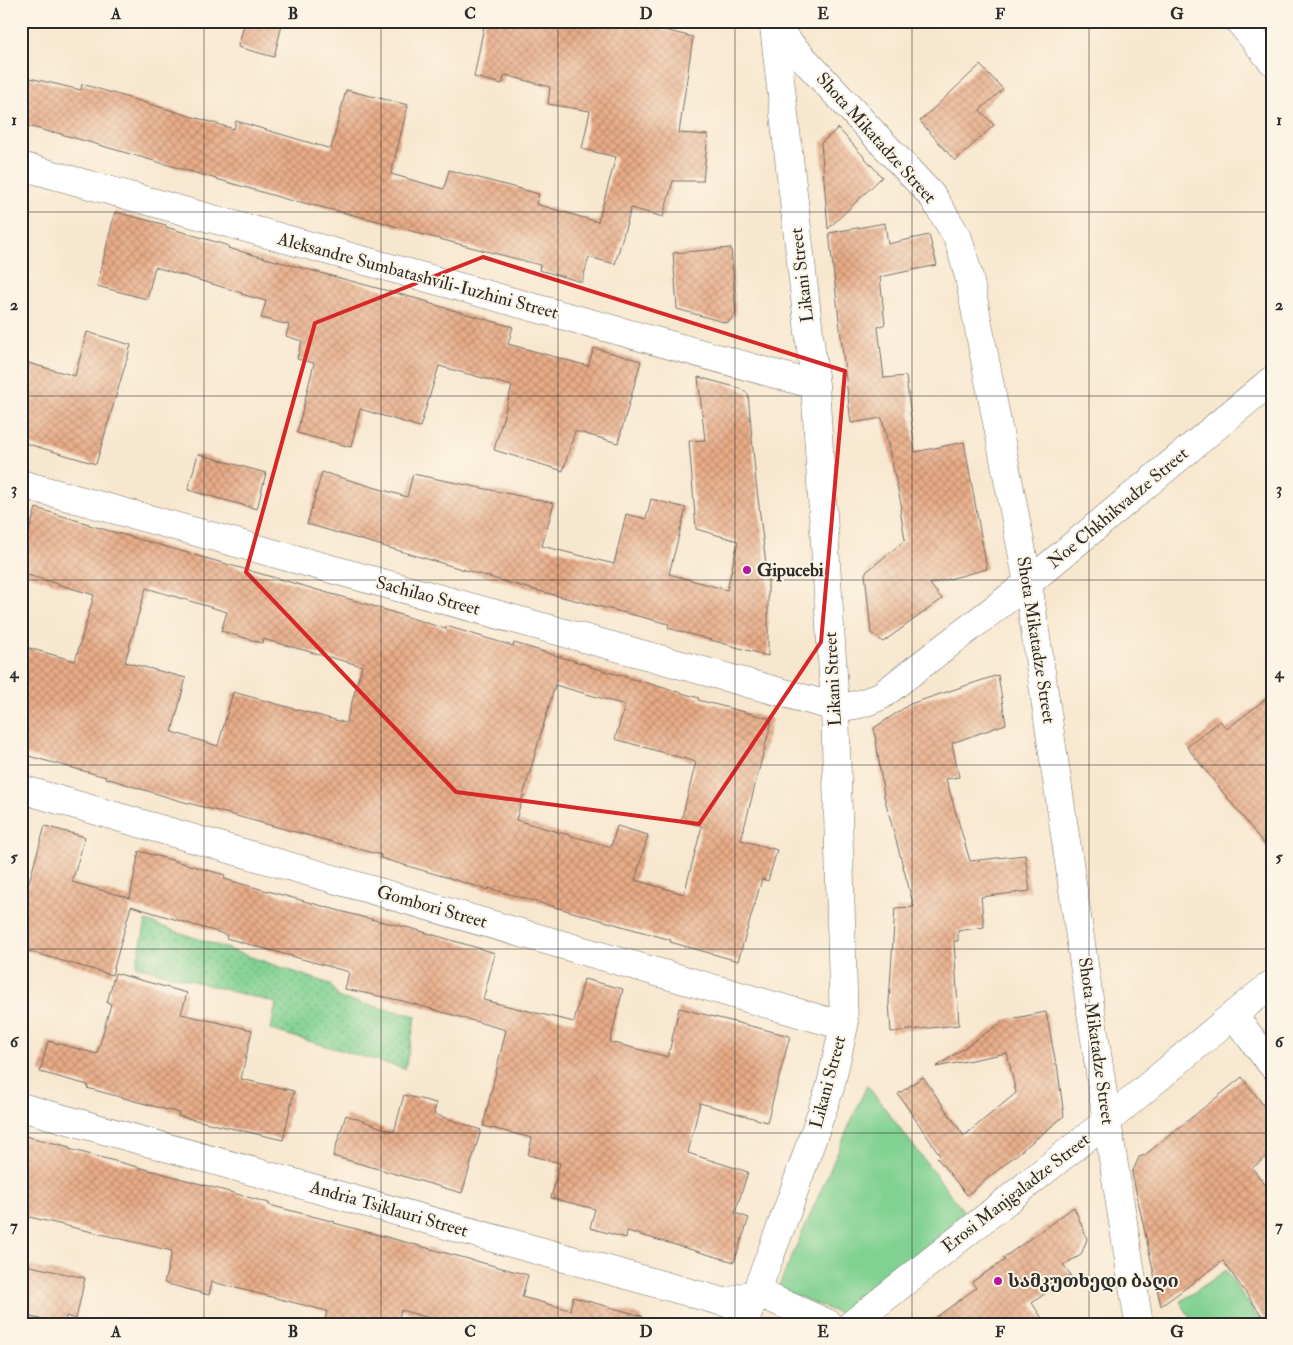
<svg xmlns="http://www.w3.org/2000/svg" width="1293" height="1345" font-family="'IM FELL Double Pica','Noto Serif Georgian',serif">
	<defs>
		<pattern id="garden-dots" width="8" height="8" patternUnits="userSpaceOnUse" patternTransform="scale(1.25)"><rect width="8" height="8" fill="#81d192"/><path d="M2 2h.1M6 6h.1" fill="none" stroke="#6aaa77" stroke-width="1.8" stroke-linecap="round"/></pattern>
		<pattern id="building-cross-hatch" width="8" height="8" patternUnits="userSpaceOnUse" patternTransform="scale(1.25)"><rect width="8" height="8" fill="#e9ac87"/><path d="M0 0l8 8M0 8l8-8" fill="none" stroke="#bd8c6f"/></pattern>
	</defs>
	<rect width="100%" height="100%" fill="#fcf5e5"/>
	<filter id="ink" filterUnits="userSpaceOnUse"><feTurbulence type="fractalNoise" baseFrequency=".02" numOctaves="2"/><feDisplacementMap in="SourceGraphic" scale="10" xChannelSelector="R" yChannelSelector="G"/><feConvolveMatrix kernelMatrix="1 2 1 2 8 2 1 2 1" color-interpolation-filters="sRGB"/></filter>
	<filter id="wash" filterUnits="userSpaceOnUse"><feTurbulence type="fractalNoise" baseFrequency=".0096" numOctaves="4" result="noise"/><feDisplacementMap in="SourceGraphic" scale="20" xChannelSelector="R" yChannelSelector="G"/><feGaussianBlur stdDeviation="1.12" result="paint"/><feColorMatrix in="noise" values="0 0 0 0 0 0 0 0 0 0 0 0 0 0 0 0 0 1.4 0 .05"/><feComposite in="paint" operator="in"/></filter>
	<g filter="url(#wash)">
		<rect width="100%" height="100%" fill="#f8e7cf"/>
		<path fill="#81d192" stroke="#567e5e" d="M867,1085L968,1217L845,1316L778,1288Z
			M1226,1270L1262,1324H1195L1180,1302Z"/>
		<path fill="url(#garden-dots)" stroke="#567e5e" d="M146,921L330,984L339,998L416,1016L405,1069L271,1030L276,1003L136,966Z"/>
		<g id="blocks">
			<path fill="url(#building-cross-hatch)" fill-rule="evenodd" d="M245,21H283L274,57L238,47Z
				M485,21H627L693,37L679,133L708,135L703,181H673L663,217L631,208L615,264L589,257L582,282L539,270L540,265L428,236L378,221L296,201V202L54,132L53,133L21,124V76L81,90L82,84L234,129L236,121L331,149L346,90L408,105L391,174L444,189L449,170L539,194L536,204L598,222L616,157L582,149L590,111L548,104L550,87L505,75L502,84L474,77Z
				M980,65L1003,89L980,110L994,125L955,161L920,121Z
				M838,128L882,177L828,229L821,143Z
				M115,212L166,225V227L229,246L228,248L429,302L428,303L513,327L508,344L588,366L594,348L641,361L618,443L575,431L563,471L494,450L512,386L439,366L420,427L360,409L351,447L297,433L314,363L297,359L302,341L286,336L289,325L261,318L266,301L241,294L242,293L155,267L147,299L97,286Z
				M885,223L888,244L929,235L937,265L880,277L885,324L878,327L884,378L906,376L915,452L964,442L987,569L930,584L942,599L883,642L871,633L865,573L905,540L900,509L902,508L882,418L851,423L829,233Z
				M731,248L736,314L727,323L677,309L673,253Z
				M87,332L131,345L96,464L21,442V361L75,376Z
				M698,377L739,388L748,394L756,482L768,581V656L668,628L669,624L527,588L307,524L322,472L407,497L413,474L554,503L542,546L614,564L626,514L646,519L651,499L686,508L669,574L727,590L738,541L696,529L689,441L705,440Z
				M198,454L266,473L257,509L188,490Z
				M36,508L89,524V525L360,602L446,629V626L513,646L514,643L591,666V667L699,698L698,700L772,719L741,840L777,850L768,881L762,879L738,961L670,942L671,940L488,888V890L449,878L380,858L381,855L177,800L106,778V777L21,754V676L29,648L75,661L94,595L21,573V557ZM146,588L227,612L221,631L262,643L263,639L362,666L346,723L233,692L218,746L172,732L186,678L125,662ZM555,685L625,705L615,739L696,762L681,821L702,826L684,894L635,880L648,835L617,826L611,847L516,820Z
				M998,675L1006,724L952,743L959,777L946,779L970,861L1025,855L1030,891L981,897L984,927L958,931V941H954L959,1025L891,1032L889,1002L895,908L914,907L884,796L874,728L910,704Z
				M1272,694V854L1187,747L1220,721L1227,729Z
				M45,826L85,837L72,882L130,898L139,851L225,875L224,879L362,917L410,928L495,953L483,1000L574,1022L584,979L623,989L610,1042L668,1057L679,1008L790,1036L767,1122L700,1103L688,1153L748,1172L735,1213L749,1218L734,1262L627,1231L626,1238L590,1228L595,1209L551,1198L560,1163L528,1155L532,1138L483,1126L506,1030L403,1001L345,989L349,972L226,938L227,935L131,906L112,975L21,949V910Z
				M115,973L187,993L181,1014L252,1030L241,1079L294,1091L283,1140L178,1116L179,1113L87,1088L88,1085L40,1072L48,1041L97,1054L111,1004L107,1003Z
				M1046,1012L1056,1064H1057L1064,1116L967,1195L937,1158L940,1155L898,1094L923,1077L964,1136L1016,1093L1007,1053L936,1067L1005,1020Z
				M1242,1077L1272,1117V1153L1252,1168L1272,1193V1324H1268L1223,1261L1161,1306L1132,1173L1139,1157L1145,1155Z
				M404,1095L436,1103L434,1114L481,1130L462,1193L333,1156L346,1115L394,1132Z
				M21,1135L70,1147L69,1149L168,1175L269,1203V1205L335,1222L334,1223L528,1275L522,1297L570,1310L573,1297L642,1316L641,1324H450L401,1310L397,1324H324L327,1311L212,1282L209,1295L164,1283L172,1251L21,1215Z
				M1074,1207L1087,1239L1081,1255L1063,1265L1071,1275L1032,1303L1046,1324H927L976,1288L972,1282L1005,1260L1003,1258Z
				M21,1264L85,1278L76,1319L66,1316L64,1324H39L40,1319L21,1315Z"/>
		</g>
	</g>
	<g filter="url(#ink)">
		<use href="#blocks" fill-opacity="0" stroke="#736d64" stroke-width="1"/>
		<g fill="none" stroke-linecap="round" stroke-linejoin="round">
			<defs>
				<path id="minor" d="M1239,21L1272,61
					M774,27L933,197L958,238L969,277L1028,583L1107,1121L1139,1324
					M21,166L815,385
					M21,484L835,707C854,707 866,703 882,695L1028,583L1272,380
					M21,789L844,1026
					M1233,1015L1272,1065
					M21,1107L727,1303L757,1292
					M757,1292L829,1324
					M744,1324L787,1211L830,1088L844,1026L835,707L815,385L774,27L772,23
					M852,1324L1107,1121L1233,1015L1272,984"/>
			</defs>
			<use href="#minor" stroke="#736d64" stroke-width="29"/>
			<use href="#minor" stroke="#fff" stroke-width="28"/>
		</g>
	</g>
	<path fill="none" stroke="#d62828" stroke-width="4" stroke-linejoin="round" d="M483,257L845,371L821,642L699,824L456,792L246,572L315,323Z"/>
	<path fill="none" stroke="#2b2b2b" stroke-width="1" stroke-opacity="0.55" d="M204,21V1324M381,21V1324M558,21V1324M735,21V1324M912,21V1324M1089,21V1324M21,212H1272M21,396H1272M21,580H1272M21,765H1272M21,949H1272M21,1133H1272"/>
	<g fill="#b5179e" stroke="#fcf5e5" stroke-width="2">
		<circle cx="747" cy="570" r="5"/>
		<circle cx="998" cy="1281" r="5"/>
	</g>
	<g text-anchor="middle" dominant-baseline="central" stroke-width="4" stroke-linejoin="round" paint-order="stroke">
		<g font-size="18" fill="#2b2b2b" stroke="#fcf5e5">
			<text transform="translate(876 138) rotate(48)">Shota Mikatadze Street</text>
			<text transform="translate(802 275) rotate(-97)">Likani Street</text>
			<text transform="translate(418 276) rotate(15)">Aleksandre Sumbatashvili-Iuzhini Street</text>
			<text transform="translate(1118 508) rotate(-40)">Noe Chkhikvadze Street</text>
			<text transform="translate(428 596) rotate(15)">Sachilao Street</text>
			<text transform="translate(1036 640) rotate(81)">Shota Mikatadze Street</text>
			<text transform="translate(833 679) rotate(-93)">Likani Street</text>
			<text transform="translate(432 907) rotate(16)">Gombori Street</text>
			<text transform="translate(1096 1041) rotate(82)">Shota Mikatadze Street</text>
			<text transform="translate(828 1082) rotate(-75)">Likani Street</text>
			<text transform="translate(1016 1193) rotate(-38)">Erosi Manjgaladze Street</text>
			<text transform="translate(389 1209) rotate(16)">Andria Tsiklauri Street</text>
		</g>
		<g font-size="18" font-weight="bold" fill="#2b2b2b" stroke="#fcf5e5" text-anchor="start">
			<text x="757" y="570">Gipucebi</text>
			<text x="1008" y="1281">სამკუთხედი ბაღი</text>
		</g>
	</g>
	<rect width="1293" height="1345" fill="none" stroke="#fcf5e5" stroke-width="55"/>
	<rect x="28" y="28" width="1238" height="1290" fill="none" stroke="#2b2b2b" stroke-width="2"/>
	<g font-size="16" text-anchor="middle" font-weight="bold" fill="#2b2b2b">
		<text x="116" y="19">A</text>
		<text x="293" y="19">B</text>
		<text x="470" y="19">C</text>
		<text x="646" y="19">D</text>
		<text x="823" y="19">E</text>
		<text x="1000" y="19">F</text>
		<text x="1177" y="19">G</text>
		<text x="14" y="125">1</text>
		<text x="1279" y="125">1</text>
		<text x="14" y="310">2</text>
		<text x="1279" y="310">2</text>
		<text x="14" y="494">3</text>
		<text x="1279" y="494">3</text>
		<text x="14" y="678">4</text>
		<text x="1279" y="678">4</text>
		<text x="14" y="862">5</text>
		<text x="1279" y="862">5</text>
		<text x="14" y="1047">6</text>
		<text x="1279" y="1047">6</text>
		<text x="14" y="1231">7</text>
		<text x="1279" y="1231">7</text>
		<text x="116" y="1337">A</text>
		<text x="293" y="1337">B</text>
		<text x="470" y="1337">C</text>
		<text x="646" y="1337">D</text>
		<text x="823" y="1337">E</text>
		<text x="1000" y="1337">F</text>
		<text x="1177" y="1337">G</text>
	</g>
</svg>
